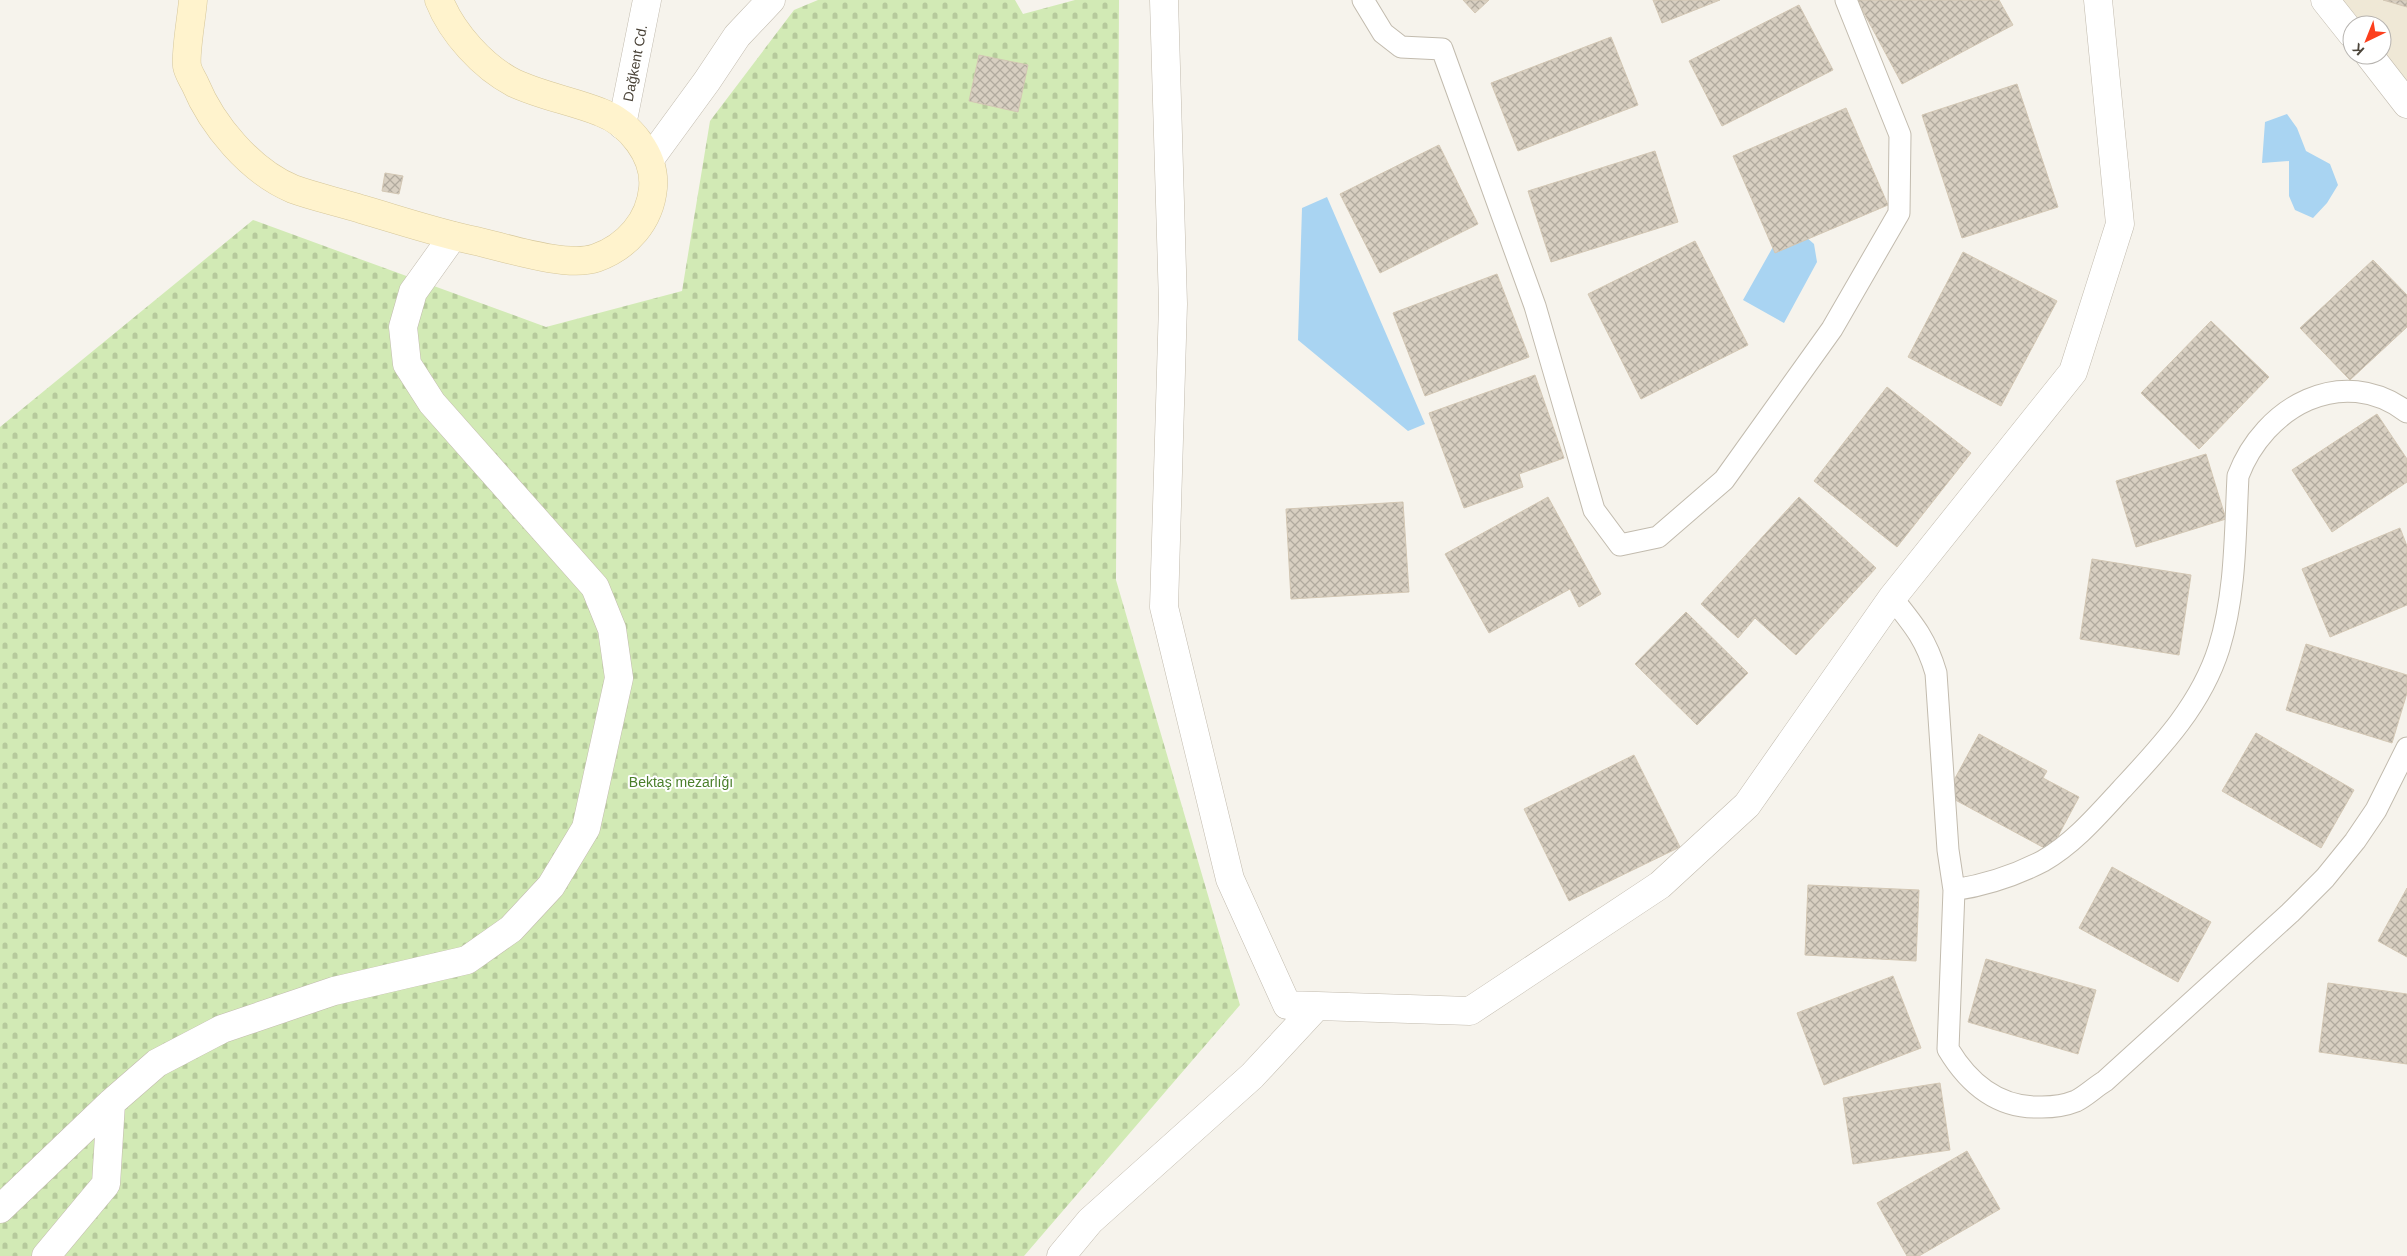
<svg xmlns="http://www.w3.org/2000/svg" width="2407" height="1256" font-family="Helvetica,sans-serif">
	<defs>
		<pattern id="cemetery-stones" width="16" height="16" patternUnits="userSpaceOnUse" patternTransform="scale(1.25)"><rect width="16" height="16" fill="#d2eab5"/><path d="M2 7V4a2 2 0 0 1 4 0v3zM10 15v-3a2 2 0 0 1 4 0v3z" fill="#b6ca9c"/></pattern>
		<pattern id="building-cross-hatch" width="8" height="8" patternUnits="userSpaceOnUse" patternTransform="scale(1.25)"><rect width="8" height="8" fill="#d8cfc1"/><path d="M0 0l8 8M0 8l8-8" fill="none" stroke="#b1aa9e"/></pattern>
	</defs>
	<rect width="100%" height="100%" fill="#f6f3ec"/>
	<path fill="#efe8d6" d="M2332,0H2407V92L2382,55V25H2352Z"/>
	<path fill="url(#cemetery-stones)" d="M818,0H1015L1023,14L1075,0H1119L1116,580L1240,1005L1024,1256H0V427L253,220L546,327L682,291L710,121L794,10Z"/>
	<path fill="#a9d4f2" d="M2287,114L2297,128L2306,151L2330,164L2338,185L2327,203L2313,218L2295,210L2289,196V161L2262,163L2265,122Z
		M1327,197L1425,424L1408,431L1298,340L1302,208Z
		M1805,236L1814,244L1817,262L1784,323L1743,300L1774,245Z"/>
	<path fill="url(#building-cross-hatch)" stroke="#d3c7b4" d="M1463,0H1489L1475,13Z
		M1653,0H1720L1662,23Z
		M1857,0H1999L2013,25L1902,84Z
		M2383,0H2407V7Z
		M1799,5L1833,70L1722,126L1689,61Z
		M1611,37L1638,105L1518,151L1491,83Z
		M979,55L1028,65L1018,112L969,101Z
		M2017,84L2058,207L1962,238L1922,115Z
		M1846,108L1888,205L1775,253L1733,156Z
		M1439,145L1478,224L1380,273L1340,194Z
		M1655,151L1678,222L1551,262L1528,191Z
		M385,173L403,176L399,194L382,191Z
		M1695,241L1748,345L1641,399L1588,294Z
		M1963,252L2057,301L2001,406L1908,357Z
		M2373,260L2407,295V327L2350,380L2300,328Z
		M1497,274L1529,357L1425,396L1393,313Z
		M2211,321L2269,377L2199,449L2141,393Z
		M1535,375L1564,458L1519,474L1523,487L1464,508L1429,413Z
		M1887,387L1971,453L1897,547L1814,481Z
		M2377,414L2407,459V482L2332,532L2292,470Z
		M2206,454L2226,519L2136,547L2116,481Z
		M1548,497L1601,594L1579,607L1570,589L1489,633L1445,554Z
		M1799,497L1876,568L1796,655L1755,618L1738,638L1701,604Z
		M1403,502L1409,592L1291,599L1286,509Z
		M2400,528L2407,546V605L2330,637L2302,569Z
		M2092,559L2191,575L2179,655L2080,639Z
		M1686,612L1748,673L1697,725L1635,664Z
		M2306,644L2407,675V693L2392,743L2286,710Z
		M2256,733L2354,790L2321,848L2222,791Z
		M1979,734L2047,771L2043,778L2079,797L2050,851L1946,795Z
		M1634,755L1680,847L1569,901L1524,809Z
		M2112,867L2211,922L2178,982L2079,928Z
		M1808,885L1919,890L1916,961L1805,955Z
		M2407,888V957L2378,941Z
		M1986,959L2096,990L2078,1054L1968,1022Z
		M1893,976L1921,1048L1824,1085L1797,1013Z
		M2328,983L2407,994V1064L2319,1052Z
		M1940,1083L1950,1150L1853,1164L1843,1098Z
		M1967,1151L2000,1209L1919,1256H1907L1877,1203Z"/>
	<g fill="none" stroke-linecap="round" stroke-linejoin="round">
		<defs>
			<path id="lane" d="M1363,0L1383,33L1401,47L1442,49L1535,306L1594,510L1620,545L1658,537L1724,480L1832,329L1899,213L1900,135L1846,0
				M1892,598C1913,624 1926,639 1936,673L1948,850L1954,890L1948,1049C1969,1084 1999,1109 2042,1107C2053,1107 2066,1105 2076,1101C2086,1096 2095,1087 2105,1081L2290,913L2325,878L2355,841L2376,810L2407,748
				M1954,890C1986,885 2014,876 2043,861C2074,843 2097,816 2121,790C2161,747 2201,705 2219,648C2236,593 2235,534 2238,476C2264,407 2342,363 2407,412"/>
			<path id="street" d="M1164,0L1173,304L1164,607L1230,879L1287,1005L1470,1011L1660,885L1747,805L1892,598L2073,372L2120,224L2098,0
				M2325,0L2352,34
				M2369,55L2407,104
				M622,125L647,0
				M650,159L707,81L737,36L771,0
				M0,1209L111,1103L157,1063L222,1029L334,991L467,960L511,929L551,886L586,828L619,678L612,629L595,587L432,403L407,364L403,327L413,292L453,236
				M46,1256L106,1184L111,1103
				M1061,1256L1090,1221L1252,1076L1317,1006"/>
			<path id="secondary" d="M193,0C192,15 185,53 187,66C188,72 192,78 195,84C212,125 250,171 293,189C315,197 339,202 361,209C399,220 437,233 476,241C507,248 567,268 596,258C627,247 650,221 653,188C656,156 630,123 600,112C572,101 542,96 514,83C483,67 452,33 439,0"/>
		</defs>
		<use href="#lane" stroke="#c2bbae" stroke-width="23"/>
		<use href="#street" stroke="#c2bbae" stroke-width="29"/>
		<use href="#secondary" stroke="#d6c79b" stroke-width="29"/>
		<use href="#lane" stroke="#fff" stroke-width="21"/>
		<use href="#street" stroke="#fff" stroke-width="28"/>
		<use href="#secondary" stroke="#fff3cd" stroke-width="28"/>
	</g>
	<g text-anchor="middle" dominant-baseline="central" stroke-width="4" stroke-linejoin="round" paint-order="stroke">
		<g font-size="14" fill="#4b4439" stroke="#fff">
			<text transform="translate(635 63) rotate(-79)">Dağkent Cd.</text>
		</g>
		<g font-size="14" fill="#4a7f2a" stroke="#fff">
			<text x="681" y="782">Bektaş mezarlığı</text>
		</g>
	</g>
	<g transform="translate(2367 40) rotate(223)"><circle r="24" fill="#ffffff" stroke="#b7b4b0"/>
	<path d="M0-4L9 19L0 12L-9 19Z" fill="#fc3f1d"/>
	<text y="-8" font-size="14" font-weight="bold" text-anchor="middle" fill="#4b4439">K</text>
	</g>
</svg>
